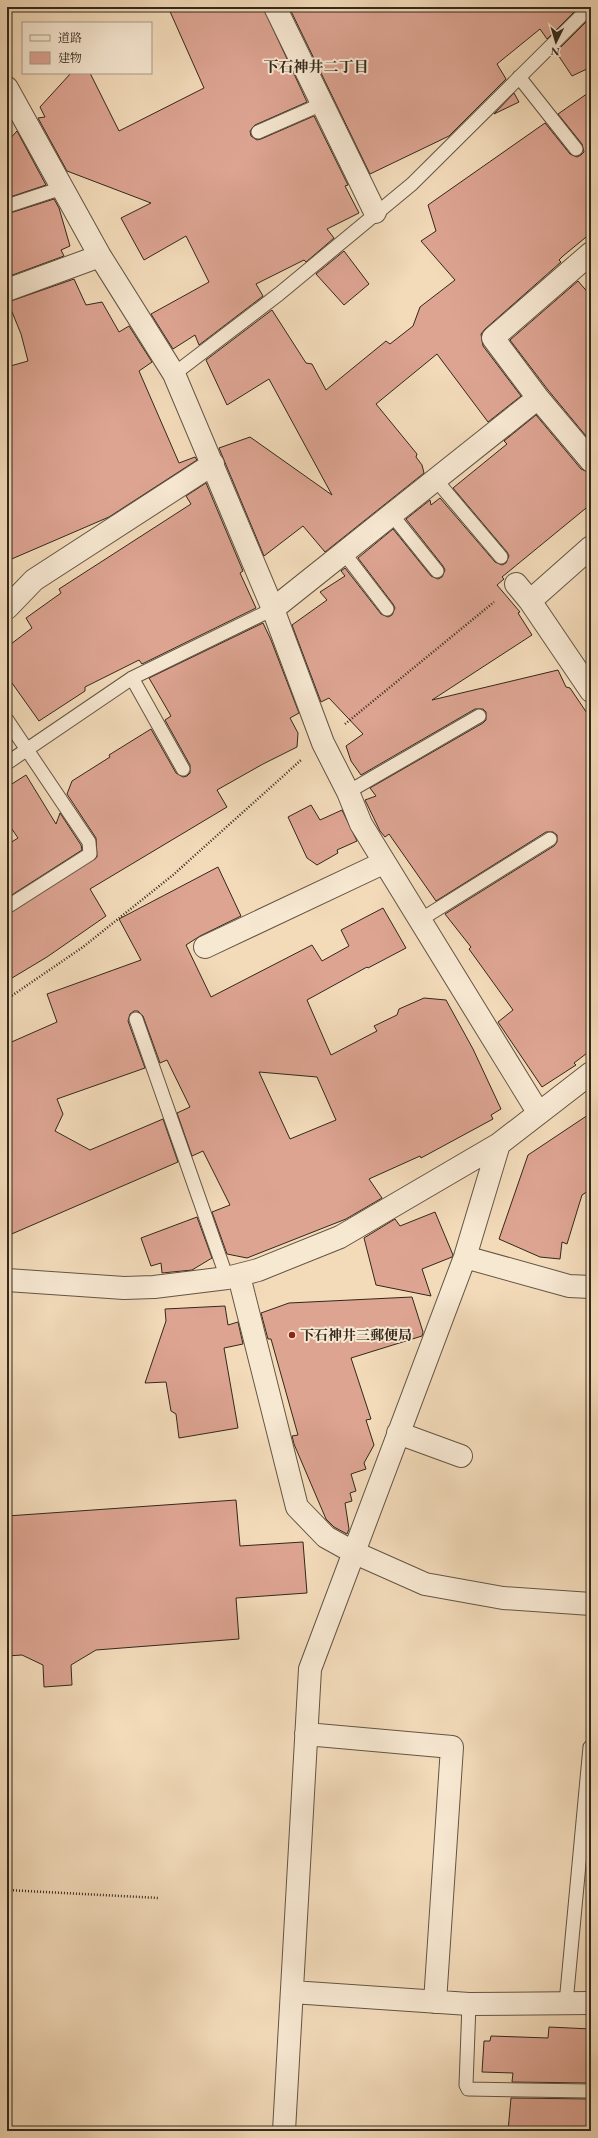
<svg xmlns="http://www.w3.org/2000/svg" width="598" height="2138" font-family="'EB Garamond','Noto Serif JP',serif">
	<rect width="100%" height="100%" fill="#f3dbba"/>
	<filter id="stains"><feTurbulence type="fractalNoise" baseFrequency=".005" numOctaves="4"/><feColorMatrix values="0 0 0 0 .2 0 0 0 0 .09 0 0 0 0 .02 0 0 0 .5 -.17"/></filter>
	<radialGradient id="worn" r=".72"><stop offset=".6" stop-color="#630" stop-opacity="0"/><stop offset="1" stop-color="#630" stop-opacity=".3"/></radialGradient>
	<path fill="#dda492" stroke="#33281c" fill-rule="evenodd" d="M168,7H263L307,102L255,125L250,131L251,136L257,140L261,139L314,116L348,185L345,186L359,213L327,229L334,238L306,262L304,260L256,284L263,296L199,345L195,335L173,349L151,314L209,282L186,236L144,260L121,218L151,203L67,171L38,118L45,117L40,107L71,73H90L119,131L204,88Z
		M289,7H579L547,39L540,29L497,64L506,79L449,136L370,174Z
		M591,17V67L572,76L556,52Z
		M591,91V233L563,256L559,260L561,262L485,329L481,334L483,346L521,396L488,422L437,354L376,404L417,454L416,457L422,465L424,473L325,552L303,526L264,556L219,448L250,437L332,495L269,379L227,405L206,360L272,310L306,363L312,364L326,390L386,341L390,344L413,326L420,307L455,280L421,241L436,231L428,205L545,123L570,154L577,157L581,155L584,152L582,144L558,114Z
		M514,93L519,102L494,114Z
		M17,131L46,185L7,198V142Z
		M54,199L59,208L70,246L61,250L64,256L7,277V214Z
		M344,251L369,284L344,305L316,274Z
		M74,279L86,305L102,302L119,332L129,326L152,362L139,371L179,463L195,457L197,460L109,517L7,561V367L28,361L21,334L8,302Z
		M578,281L591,296V442L548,390L510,340Z
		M536,415L581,469L591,473V504L502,577L504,579L497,585L520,612L518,613L532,635L432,700L558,670L566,687L570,688L591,719V1050L574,1063L576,1065L542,1087L498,1022L513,1010L469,949L471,947L445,914L554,846L557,842V835L553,832H546L436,901L389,834L385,837L380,831L365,800L376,796L370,788L483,723L486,720V712L483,709H475L361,775L351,761L346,746L363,734L329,698L321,702L292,625L327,600L320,592L345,576L341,571L345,568L381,614L388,617L392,615L395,608L393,604L358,558L393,529L431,576L438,579L442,577L445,570L443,566L406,519L430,500L431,505L440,498L495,562L502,565L506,563L509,556L507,552L453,488L507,444L504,441Z
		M206,483L243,571L240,573L256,608L142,664L139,660L85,687V691L39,721L7,676V647L32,628L26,618L61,593L59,589L191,504L186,496Z
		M263,623L271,640L299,713L290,718L298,733L297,747L263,764L217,790L227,807L90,889L106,916L47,957L7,981V915L97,857L96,838L67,794L72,781L110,757L109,755L151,729L176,773L183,777L187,776L190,773V765L165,720L171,716L149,678Z
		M26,775L56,824L60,813L81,845L82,850L7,898V845L18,838L7,822V787Z
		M311,805L320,820L342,810L357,841L337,850L338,853L317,865L307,858L288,817Z
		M218,867L241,916L200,936L186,945L211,997L312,945L322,961L349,946L341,930L383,908L406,948L368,968L367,967L307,1000L331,1055L377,1031L374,1026L397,1015L399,1009L424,998L446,1000L473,1049L501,1109L491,1115L493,1119L421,1158L420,1156L369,1179L382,1198L346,1219L247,1258L227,1254L212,1212L230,1205L203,1151L192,1156L177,1113L190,1107L167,1060L160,1063L143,1016L138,1011H134L130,1014L128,1021L145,1068L57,1099L63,1114L55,1131L90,1150L163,1119L178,1162L7,1236V1044L57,1022L47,994L141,960L119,919ZM259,1072L317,1077L336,1120L290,1139Z
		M591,1113V1189L582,1195L567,1244L562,1242L560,1259L540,1257L499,1239L528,1155Z
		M435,1212L453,1255L452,1257L422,1269L431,1296L376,1285L364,1238L395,1219L400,1226Z
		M197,1217L212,1258L192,1270L162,1273L161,1263L151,1266L141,1238Z
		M412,1297L423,1332L422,1336L351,1358L371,1419L366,1420L374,1445L364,1463L366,1469L351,1474L356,1491L350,1493L352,1501L345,1503L349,1529L347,1534L334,1527L326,1519L294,1444L292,1436L298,1435L271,1339H268L261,1313L289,1303Z
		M225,1306L228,1325L238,1322L243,1344L224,1348L238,1428L179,1438L176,1414L171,1411L166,1382L145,1383L166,1321L165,1309Z
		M236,1500L240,1546L303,1542L307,1593L236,1598L239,1639L96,1650L71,1665L72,1685L44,1687L43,1665L22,1655L7,1656V1516Z
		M549,2027L591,2029L590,2083L512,2082L513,2073L482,2072L484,2041H490L491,2036L548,2038Z
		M511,2098L589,2099L588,2131H508Z"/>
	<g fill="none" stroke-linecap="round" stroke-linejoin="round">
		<defs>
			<path id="service" d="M519,77L576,149
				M258,132L322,104
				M7,206L62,188
				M174,374L279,294L412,184L590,7
				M436,480L501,557
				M392,515L437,571
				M344,553L387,609
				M132,678L183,769
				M7,720L89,842L90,854L7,907
				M7,763L132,678L273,609
				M348,792L479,716
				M420,920L550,839
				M136,1019L227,1278
				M566,2003L590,1747
				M469,2004L466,2085L468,2089L591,2091"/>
			<path id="minor" d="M275,7L375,212
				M7,88L100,256L174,374L273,609L323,743L348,792L361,824L538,1112
				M591,253L493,338L538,398L591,461
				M7,290L100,256
				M516,584L530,601L591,547
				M530,601L591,691
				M7,608L34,580L213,464
				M273,609L538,398
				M205,947L383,863
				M465,1257L569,1286L591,1287
				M239,1276L297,1507L326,1537L353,1552L425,1584L503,1598L591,1604
				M7,1280L124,1288L154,1287L227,1278L258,1270L340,1237L499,1144L591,1073
				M398,1433L461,1456
				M306,1734L452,1747L435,2002
				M292,1992L469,2004L591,2003
				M284,2131L310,1669L465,1257L499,1144"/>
		</defs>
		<use href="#service" stroke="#635544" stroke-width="15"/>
		<use href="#minor" stroke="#635544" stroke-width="24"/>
		<path stroke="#33281c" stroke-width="2.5" stroke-dasharray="1 2" stroke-linecap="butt" d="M345,724L494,602
			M7,999L83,947L173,875L301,760
			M7,1890L159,1898"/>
		<use href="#service" stroke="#f7e8d2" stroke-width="13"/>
		<use href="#minor" stroke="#f7e8d2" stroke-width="22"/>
	</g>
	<circle fill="#8f2418" stroke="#f7e8d2" stroke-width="1.5" cx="292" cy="1335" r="4"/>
	<g text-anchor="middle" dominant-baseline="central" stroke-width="4" stroke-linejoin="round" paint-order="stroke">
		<g font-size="14" font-weight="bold" fill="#33281c" stroke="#f7e8d2" text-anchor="start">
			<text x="300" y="1335">下石神井三郵便局</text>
		</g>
		<g font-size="15" font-weight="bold" fill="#33281c" stroke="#f7e8d2">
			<text x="316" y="66">下石神井二丁目</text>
		</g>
	</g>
	<rect width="598" height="2138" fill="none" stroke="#f3dbba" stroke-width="24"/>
	<rect x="8" y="8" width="582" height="2122" fill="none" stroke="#33281c" stroke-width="2"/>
	<rect x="12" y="12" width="574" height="2114" fill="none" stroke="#33281c"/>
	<rect x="22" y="22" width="130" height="52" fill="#f7e8d2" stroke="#a99b89"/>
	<rect x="30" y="35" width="20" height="6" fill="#f7e8d2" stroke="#a99b89"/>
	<text x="58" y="42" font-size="12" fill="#33281c">道路</text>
	<rect x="30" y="52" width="20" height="12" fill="#dda492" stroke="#a99b89"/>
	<text x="58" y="62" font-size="12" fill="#33281c">建物</text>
	<g transform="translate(556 42) rotate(185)" stroke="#f7e8d2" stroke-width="3" paint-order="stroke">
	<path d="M0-3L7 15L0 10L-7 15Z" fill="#33281c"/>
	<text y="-6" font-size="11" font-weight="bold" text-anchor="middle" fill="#33281c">N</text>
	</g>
	<rect width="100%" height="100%" filter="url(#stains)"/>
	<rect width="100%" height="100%" fill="url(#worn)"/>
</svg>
